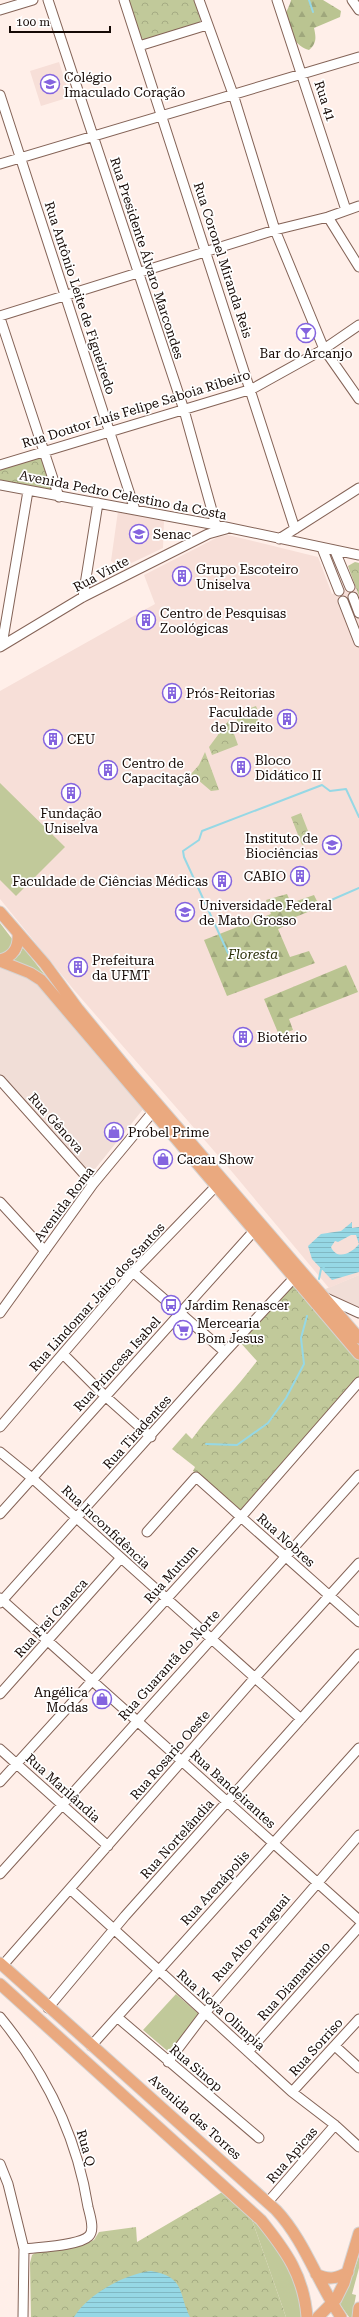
<svg xmlns="http://www.w3.org/2000/svg" width="359" height="2317" font-family="'Roboto Serif',serif">
	<defs>
		<pattern id="forest-firs" width="22" height="20" patternUnits="userSpaceOnUse"><rect width="22" height="20" fill="#bac491"/><path d="M5 1l3.5 6h-7zM16 11l3.5 6h-7z" fill="#9fa77c"/></pattern>
		<pattern id="park-crowns" width="20" height="18" patternUnits="userSpaceOnUse"><rect width="20" height="18" fill="#c1c99a"/><path d="M2 6a3 3 0 1 1 6 0M12 15a3 3 0 1 1 6 0" fill="none" stroke="#a5ab83"/></pattern>
		<pattern id="water-rules" width="6" height="5" patternUnits="userSpaceOnUse"><rect width="6" height="5" fill="#96d8e5"/><path d="M0 2.5h6" fill="none" stroke="#80b8c3"/></pattern>
	</defs>
	<rect width="100%" height="100%" fill="#ffefe9"/>
	<path fill="#f1ded7" d="M0,966L36,979L144,1108L91,1174L0,1075Z
		M359,1275V1311L323,1290Z"/>
	<path fill="#f7dfd8" d="M59,62L70,97L41,106L30,71Z
		M118,511L164,520L163,548L121,568L111,561Z
		M228,535L318,557L332,594L355,585L348,566L355,562L359,563V1275L329,1288L228,1167L74,990L0,899V691L155,604L144,575L218,537Z"/>
	<path fill="#c1c99a" d="M256,706L258,711V725L240,731L237,720V713Z
		M0,783L65,847L16,896L0,880Z
		M0,923L13,940C12,947 7,953 0,954Z
		M23,947L65,1001L11,961L20,954Z
		M176,1994L200,2015L171,2054L143,2030Z
		M251,2217L262,2227L290,2264L305,2317H286Z
		M359,2256V2268L352,2294L356,2295L352,2317H349L339,2303L348,2288Z"/>
	<path fill="url(#forest-firs)" d="M291,0H323L341,11L340,17L314,28C316,37 317,43 309,50C296,47 287,31 285,18C285,12 290,6 291,0Z
		M287,894L291,903L314,895L320,907L293,918L294,922L278,929L290,957L309,951L315,963L227,996L204,940L271,914L266,900Z
		M346,965L358,992L289,1019L293,1030L279,1035L264,999Z"/>
	<path fill="url(#park-crowns)" d="M129,0H194L201,20L199,23L145,40L141,38Z
		M41,455L54,494L0,484V467Z
		M355,562L359,563V596L348,566Z
		M229,720L238,745L212,755L209,747Z
		M205,752L219,790L211,791L191,774L199,765Z
		M301,813L312,841L302,845L291,817Z
		M294,1283L359,1360V1379L243,1513L193,1471L195,1467L172,1449L186,1433L192,1439C212,1412 237,1388 257,1361L239,1341Z
		M224,2191L251,2217L286,2317H31L30,2263L32,2255L38,2251L87,2243L94,2240L99,2232L136,2227L137,2242Z"/>
	<path fill="url(#water-rules)" fill-rule="evenodd" d="M352,1222V1228L359,1227V1272L332,1280L312,1259L308,1246L321,1234L341,1231ZM351,1235H356L359,1244C352,1253 337,1261 331,1247L335,1241L338,1242Z
		M151,2271C186,2277 178,2294 190,2317H74C88,2294 125,2274 151,2271Z"/>
	<g fill="none" stroke-linecap="round" stroke-linejoin="round">
		<path stroke="#96d8e5" stroke-width="2" d="M309,0L313,12
			M329,901L359,888
			M228,953L184,857L183,851L199,840L202,831L322,785L330,791L346,789L359,817
			M319,1279L321,1269L324,1268
			M206,1444L237,1445L268,1423L286,1398L304,1364L301,1338L307,1316"/>
		<defs>
			<path id="minor" d="M48,0L184,410L216,525
				M124,0L295,529
				M199,0L233,94L275,230L324,349L359,399
				M277,0L346,210
				M352,0L359,10
				M0,10L33,0
				M139,46L207,25
				M0,95L135,510
				M0,164L359,57
				M328,217L359,267
				M0,316L275,230L328,217L359,206
				M0,318L59,497
				M0,465L252,389L324,349L359,325
				M0,485L216,525L359,555
				M279,539L359,488
				M322,548L339,591
				M335,551L350,587
				M83,597L98,503
				M353,597L359,613
				M343,601L359,642
				M3,639L28,491
				M0,647L83,597L208,534L226,529
				M0,1080L93,1184
				M0,1202L45,1251
				M133,1272L225,1352
				M324,1297L359,1313
				M0,1313L93,1184L152,1113
				M63,1354L105,1396L151,1437
				M0,1427L133,1272L216,1186
				M0,1452L32,1478L301,1719
				M0,1514L253,1232
				M147,1532L196,1477L359,1622
				M0,1598L359,1920
				M0,1603L225,1352L294,1278
				M0,1694L120,1559
				M0,1749L108,1846
				M0,1782L241,1517L359,1382
				M0,1874L359,1475
				M70,1889L292,2092L335,2125L359,2147
				M3,1965L252,1681L359,1563
				M48,2008L125,1916L359,1654
				M0,2017C45,2072 77,2137 88,2207C90,2215 95,2230 89,2236C79,2246 39,2247 24,2249
				M117,2017L259,2138
				M91,2046L359,1748
				M335,2046L359,2068
				M248,2052L359,1927
				M168,2062L205,2013L359,1835
				M292,2092L359,2019
				M0,2164L8,2184L24,2249L23,2317
				M268,2202L335,2125"/>
			<path id="major" d="M0,912L45,964L78,1009L129,1071L359,1338
				M0,960C13,957 19,947 18,934
				M0,961L30,973L41,980L359,1354
				M0,1963L276,2210C305,2241 317,2282 341,2317
				M0,1984L261,2220C286,2251 304,2276 307,2317
				M316,2274C328,2280 337,2279 348,2272
				M318,2317L336,2299L344,2283L359,2233
				M358,2317L359,2308"/>
		</defs>
		<use href="#minor" stroke="#846357" stroke-width="11"/>
		<use href="#major" stroke="#d5d3d2" stroke-width="13"/>
		<use href="#minor" stroke="#fff" stroke-width="9"/>
		<use href="#major" stroke="#eaa97f" stroke-width="11"/>
	</g>
	<defs>
		<symbol id="school-ring" viewBox="-11 -11 22 22"><circle r="9.5" fill="#fff" stroke="#8464df" stroke-width="1.5"/><path d="M0-5L7-2L0 1L-7-2ZM-4 1L0 2.5L4 1V4Q0 6-4 4Z" fill="#8464df"/></symbol>
		<symbol id="bar-ring" viewBox="-11 -11 22 22"><circle r="9.5" fill="#fff" stroke="#8464df" stroke-width="1.5"/><path d="M-6-5H6L.8 .8V4.5H3.5V6h-7V4.5H-.8V.8Z" fill="#8464df"/></symbol>
		<symbol id="university-ring" viewBox="-11 -11 22 22"><circle r="9.5" fill="#fff" stroke="#8464df" stroke-width="1.5"/><path d="M0-5L7-2L0 1L-7-2ZM-4 1L0 2.5L4 1V4Q0 6-4 4Z" fill="#8464df"/></symbol>
		<symbol id="building-ring" viewBox="-11 -11 22 22"><circle r="9.5" fill="#fff" stroke="#8464df" stroke-width="1.5"/><path d="M-4-6H4V6H1V3H-1V6H-4ZM-2.5-4.3h1.7v1.8h-1.7ZM.8-4.3h1.7v1.8H.8ZM-2.5-1h1.7V.8h-1.7ZM.8-1h1.7V.8H.8Z" fill="#8464df"/></symbol>
		<symbol id="shop-ring" viewBox="-11 -11 22 22"><circle r="9.5" fill="#fff" stroke="#8464df" stroke-width="1.5"/><path d="M-5-2.5h2.3a2.7 3.5 0 0 1 5.4 0H5L5.5 6h-11ZM-1.5-2.5h3a1.5 2.3 0 0 0-3 0Z" fill="#8464df"/></symbol>
		<symbol id="bus-ring" viewBox="-11 -11 22 22"><circle r="9.5" fill="#fff" stroke="#8464df" stroke-width="1.5"/><path d="M-5-6H5V4H4V6H2V4H-2V6H-4V4H-5ZM-3.5-4V0h7V-4ZM-3.5 1.2v1.5H-2V1.2ZM2 1.2v1.5H3.5V1.2Z" fill="#8464df"/></symbol>
		<symbol id="supermarket-ring" viewBox="-11 -11 22 22"><circle r="9.5" fill="#fff" stroke="#8464df" stroke-width="1.5"/><path d="M-6-5.5h2.5l.6 2H6L4.5 2H-2.5L-4.4-4H-6ZM-1.5 3.2a1.3 1.3 0 1 0 .1 0ZM3 3.2a1.3 1.3 0 1 0 .1 0Z" fill="#8464df"/></symbol>
	</defs>
	<g fill-rule="evenodd">
		<use href="#school-ring" x="39" y="73" width="22" height="22"/>
		<use href="#bar-ring" x="295" y="322" width="22" height="22"/>
		<use href="#university-ring" x="128" y="523" width="22" height="22"/>
		<use href="#building-ring" x="171" y="565" width="22" height="22"/>
		<use href="#building-ring" x="135" y="609" width="22" height="22"/>
		<use href="#building-ring" x="161" y="682" width="22" height="22"/>
		<use href="#building-ring" x="276" y="708" width="22" height="22"/>
		<use href="#building-ring" x="42" y="728" width="22" height="22"/>
		<use href="#building-ring" x="230" y="756" width="22" height="22"/>
		<use href="#building-ring" x="97" y="759" width="22" height="22"/>
		<use href="#building-ring" x="60" y="782" width="22" height="22"/>
		<use href="#university-ring" x="321" y="834" width="22" height="22"/>
		<use href="#building-ring" x="289" y="865" width="22" height="22"/>
		<use href="#building-ring" x="211" y="870" width="22" height="22"/>
		<use href="#university-ring" x="174" y="901" width="22" height="22"/>
		<use href="#building-ring" x="67" y="956" width="22" height="22"/>
		<use href="#building-ring" x="232" y="1026" width="22" height="22"/>
		<use href="#shop-ring" x="103" y="1121" width="22" height="22"/>
		<use href="#shop-ring" x="152" y="1148" width="22" height="22"/>
		<use href="#bus-ring" x="160" y="1294" width="22" height="22"/>
		<use href="#supermarket-ring" x="172" y="1319" width="22" height="22"/>
		<use href="#shop-ring" x="91" y="1688" width="22" height="22"/>
	</g>
	<g text-anchor="middle" dominant-baseline="central" stroke-width="3.5" stroke-linejoin="round" paint-order="stroke">
		<g font-size="13" fill="#150905" stroke="#fff" text-anchor="start">
			<text x="64" y="77">Colégio<tspan x="64" dy="15">Imaculado Coração</tspan></text>
			<text x="306" y="353" text-anchor="middle">Bar do Arcanjo</text>
			<text x="153" y="534">Senac</text>
			<text x="196" y="569">Grupo Escoteiro<tspan x="196" dy="15">Uniselva</tspan></text>
			<text x="160" y="613">Centro de Pesquisas<tspan x="160" dy="15">Zoológicas</tspan></text>
			<text x="186" y="693">Prós-Reitorias</text>
			<text x="273" y="712" text-anchor="end">Faculdade<tspan x="273" dy="15">de Direito</tspan></text>
			<text x="67" y="739">CEU</text>
			<text x="255" y="760">Bloco<tspan x="255" dy="15">Didático II</tspan></text>
			<text x="122" y="763">Centro de<tspan x="122" dy="15">Capacitação</tspan></text>
			<text x="71" y="813" text-anchor="middle">Fundação<tspan x="71" dy="15">Uniselva</tspan></text>
			<text x="318" y="838" text-anchor="end">Instituto de<tspan x="318" dy="15">Biociências</tspan></text>
			<text x="286" y="876" text-anchor="end">CABIO</text>
			<text x="208" y="881" text-anchor="end">Faculdade de Ciências Médicas</text>
			<text x="199" y="905">Universidade Federal<tspan x="199" dy="15">de Mato Grosso</tspan></text>
			<text x="92" y="960">Prefeitura<tspan x="92" dy="15">da UFMT</tspan></text>
			<text x="257" y="1037">Biotério</text>
			<text x="128" y="1132">Probel Prime</text>
			<text x="177" y="1159">Cacau Show</text>
			<text x="185" y="1305">Jardim Renascer</text>
			<text x="197" y="1323">Mercearia<tspan x="197" dy="15">Bom Jesus</tspan></text>
			<text x="88" y="1692" text-anchor="end">Angélica<tspan x="88" dy="15">Modas</tspan></text>
		</g>
		<g font-size="13" fill="#150905" stroke="#fff">
			<text transform="translate(325 101) rotate(72)">Rua 41</text>
			<text transform="translate(147 258) rotate(72)">Rua Presidente Álvaro Marcondes</text>
			<text transform="translate(223 260) rotate(72)">Rua Coronel Miranda Reis</text>
			<text transform="translate(80 298) rotate(72)">Rua Antônio Leite de Figueiredo</text>
			<text transform="translate(136 409) rotate(-17)">Rua Doutor Luís Felipe Saboia Ribeiro</text>
			<text transform="translate(123 495) rotate(11)">Avenida Pedro Celestino da Costa</text>
			<text transform="translate(101 574) rotate(-28)">Rua Vinte</text>
			<text transform="translate(56 1123) rotate(48)">Rua Gênova</text>
			<text transform="translate(64 1204) rotate(-53)">Avenida Roma</text>
			<text transform="translate(97 1297) rotate(-48)">Rua Lindomar Jairo dos Santos</text>
			<text transform="translate(117 1364) rotate(-48)">Rua Princesa Isabel</text>
			<text transform="translate(137 1432) rotate(-48)">Rua Tiradentes</text>
			<text transform="translate(106 1527) rotate(43)">Rua Inconfidência</text>
			<text transform="translate(286 1540) rotate(42)">Rua Nobres</text>
			<text transform="translate(171 1574) rotate(-48)">Rua Mutum</text>
			<text transform="translate(51 1618) rotate(-48)">Rua Frei Caneca</text>
			<text transform="translate(169 1665) rotate(-48)">Rua Guarantã do Norte</text>
			<text transform="translate(170 1755) rotate(-49)">Rua Rosario Oeste</text>
			<text transform="translate(63 1788) rotate(42)">Rua Marilândia</text>
			<text transform="translate(233 1789) rotate(42)">Rua Bandeirantes</text>
			<text transform="translate(177 1839) rotate(-48)">Rua Nortelândia</text>
			<text transform="translate(215 1888) rotate(-48)">Rua Arenápolis</text>
			<text transform="translate(251 1938) rotate(-49)">Rua Alto Paraguai</text>
			<text transform="translate(294 1981) rotate(-48)">Rua Diamantino</text>
			<text transform="translate(221 2010) rotate(42)">Rua Nova Olimpia</text>
			<text transform="translate(316 2047) rotate(-48)">Rua Sorriso</text>
			<text transform="translate(196 2068) rotate(40)">Rua Sinop</text>
			<text transform="translate(195 2117) rotate(42)">Avenida das Torres</text>
			<text transform="translate(86 2148) rotate(74)">Rua Q</text>
			<text transform="translate(292 2155) rotate(-49)">Rua Apicas</text>
		</g>
		<g font-size="13" font-style="italic" fill="#2a2f07" stroke="#fff">
			<text x="253" y="954">Floresta</text>
		</g>
	</g>
	<path d="M10 26v6h100v-6" fill="none" stroke="#150905" stroke-width="2"/>
	<text x="16" y="26" font-size="12" fill="#150905" stroke="#ffffff" stroke-width="3" paint-order="stroke">100 m</text>
</svg>
